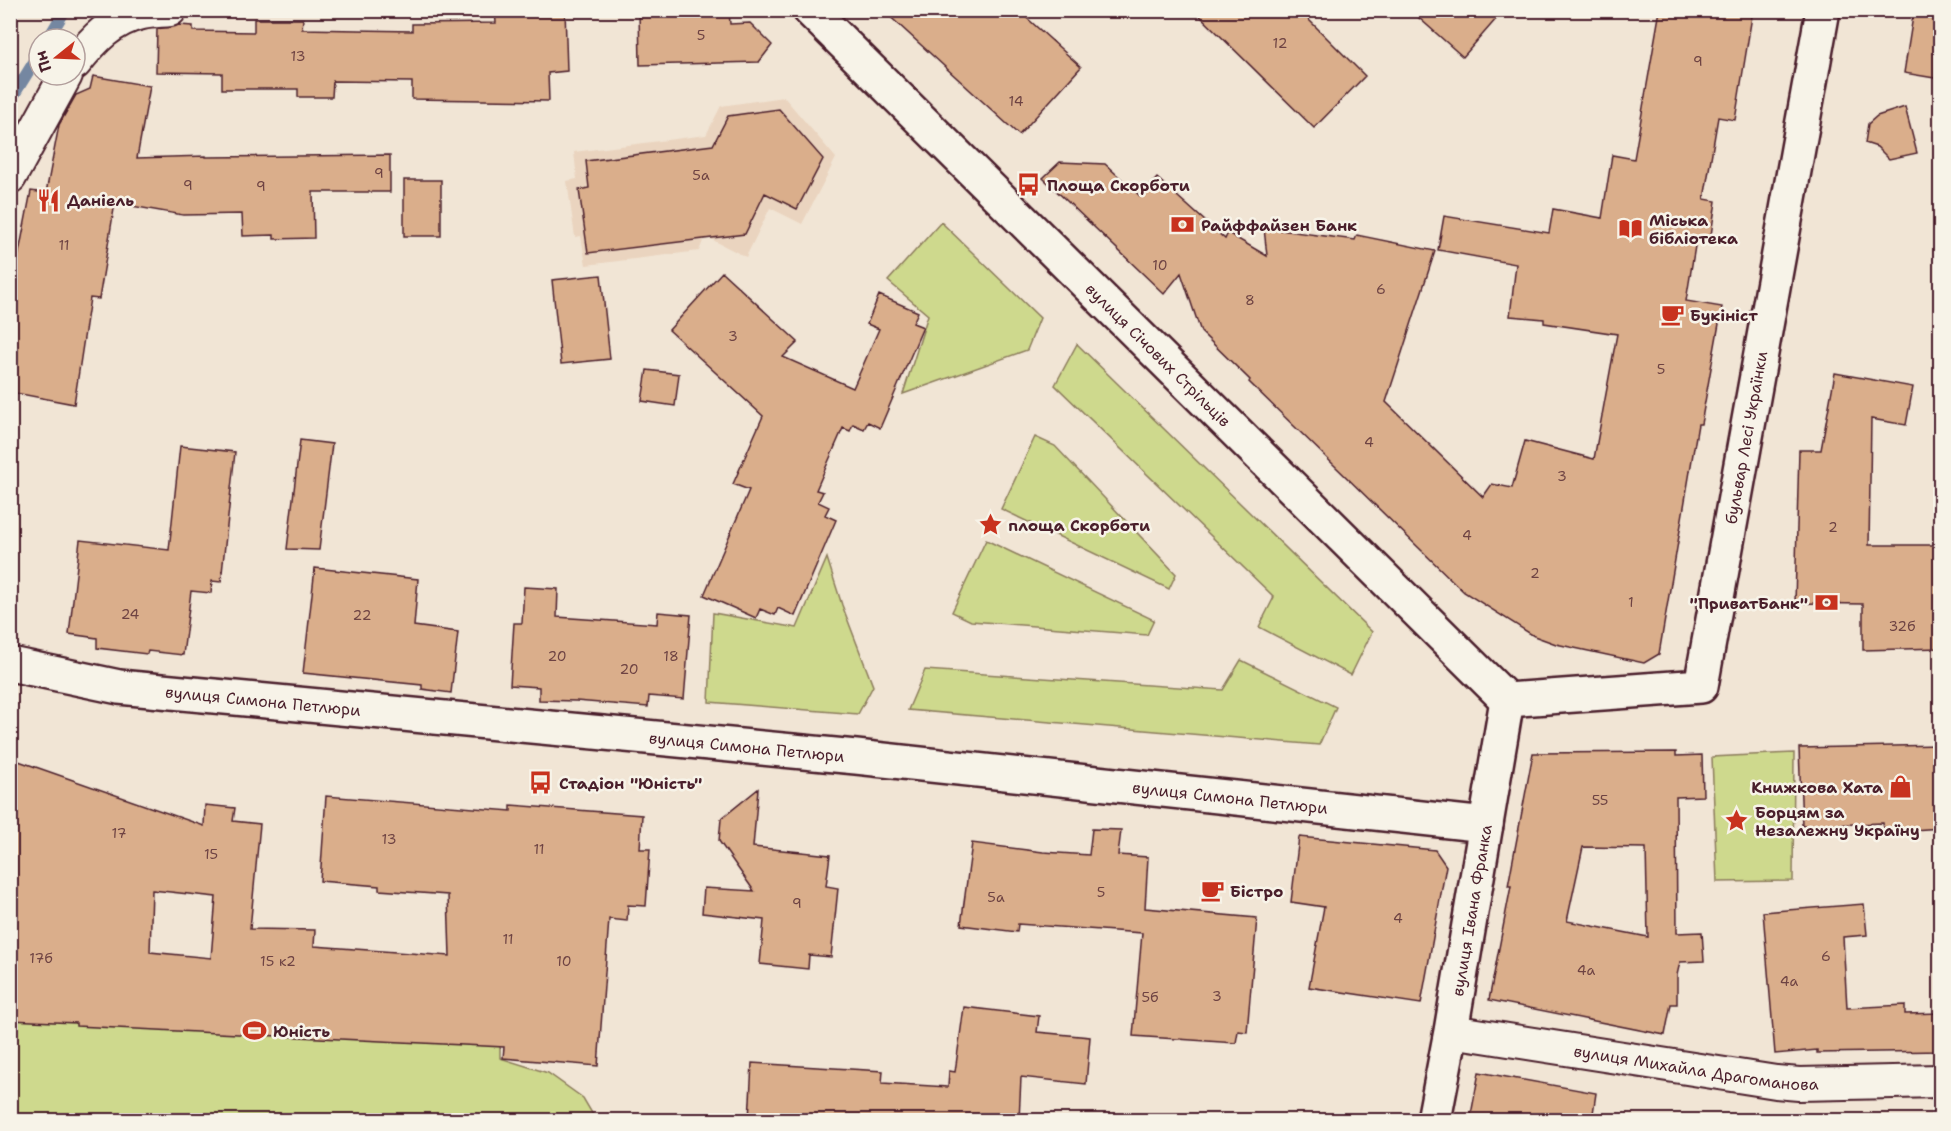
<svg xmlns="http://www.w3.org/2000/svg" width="1951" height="1131" font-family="'Shantell Sans',sans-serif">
	<rect width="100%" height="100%" fill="#f1e5d5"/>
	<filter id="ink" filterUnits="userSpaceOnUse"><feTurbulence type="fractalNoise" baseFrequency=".0167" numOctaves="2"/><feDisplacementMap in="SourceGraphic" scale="12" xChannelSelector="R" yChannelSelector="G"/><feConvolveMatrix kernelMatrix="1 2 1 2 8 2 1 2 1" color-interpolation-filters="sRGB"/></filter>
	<g filter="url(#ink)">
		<path fill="#ead4bf" d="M784,97L836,158L802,224L770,208L746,257L705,236L699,251L586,265L581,236L575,237L567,181L577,179L574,152L706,135L721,106Z"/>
		<path fill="#ced98d" stroke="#8c7c5c" stroke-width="1.5" d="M941,222L1040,318L1027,350L903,394L928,315L888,281Z
			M1077,344L1372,632L1351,675L1259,627L1274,597L1055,385Z
			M1035,437L1055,446L1176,574L1169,589L1001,509Z
			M986,540L1154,620L1147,635L971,621L952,612Z
			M827,558L842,605L873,686L858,714L709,702L713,613L797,628Z
			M1241,660L1336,707L1319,745L908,710L925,670L1223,690Z
			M1794,753L1793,881L1717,882L1712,757Z
			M11,986L500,1005V1058L548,1073L583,1098L596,1120H11Z"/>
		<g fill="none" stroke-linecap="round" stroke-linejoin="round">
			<path stroke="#7487a1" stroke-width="12" d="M48,39L65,10
				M10,101L39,54"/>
		</g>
		<path fill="#daae8b" stroke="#4a1f2b" stroke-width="1.5" fill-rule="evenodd" d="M495,10H565L567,71L548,73L549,101L412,99V82L333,81L332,97H298V89H222V73L156,72L157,29L179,25L193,26V31L254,32V19H303L302,29L412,31V24L496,23Z
			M639,10H729L730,24L750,23L772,45L759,62L640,65Z
			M883,10H1018L1081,67L1019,135Z
			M1194,10H1299L1365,76L1314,128Z
			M1410,10H1504L1463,57Z
			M1660,10H1753L1735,120L1718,117L1704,199L1716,201L1710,242L1696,240L1686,301L1722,307L1701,424H1698L1659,654L1644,663L1556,644L1534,636L1464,592L1249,382L1250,380L1201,332L1181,273L1164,294L1043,178L1060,162L1105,164L1140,196L1157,178L1225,239L1228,233L1267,256L1264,228L1355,240L1357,235L1435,251L1386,402L1483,497L1492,484L1512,488L1525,441L1594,459L1617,334L1544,323V319L1510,316L1516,264L1438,250L1444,216L1549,233L1553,209L1602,218L1612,155L1634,159Z
			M1914,10H1941V79L1904,73Z
			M93,76L150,86L137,158L206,156V157L390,155V192H313L314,238L274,239V235L243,236L242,214L183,215L115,203L99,299L90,298L74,404L10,392V299L31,191L46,193L59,125L76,95L90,89Z
			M1905,107L1917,153L1889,159L1877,147L1865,143L1868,124L1877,116Z
			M779,109L823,159L797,209L765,193L745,234L588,253L579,190L589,188L586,161L713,145L728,116Z
			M404,180H441V236H404Z
			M722,272L798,342L783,357L853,388L879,329L867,324L879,295L918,312L913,323L923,327L880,428L868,422L864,429L853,424L850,431L843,428L816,490L823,492L818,502L829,507L825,515L836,520L795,616L778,608L775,615L760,609L756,618L704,595L749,490L733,484L763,416L669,330Z
			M601,275L610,359L561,364L552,280Z
			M647,370L679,374L675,406L642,401Z
			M1835,373L1913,387L1906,425L1871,419L1869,545H1941V648L1863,650V604L1795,603L1799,450H1821Z
			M300,440L332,444L319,550L287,549Z
			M180,446L235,452L221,582L212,581L211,593L191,591L183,655L148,651L147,654L97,648V638L69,634L80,540L169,550Z
			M315,568L418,579L414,626L458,632L451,693L422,689V685L303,673Z
			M524,587L558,589L557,617L657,624L658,612L691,615L684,699L649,696L648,707L576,701L539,700V687L510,685L514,623H522Z
			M1941,745V828L1884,832L1883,823L1802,826L1799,748Z
			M1676,752V756L1702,755L1703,796L1676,797L1677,933L1702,932L1704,961L1680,962L1677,975V1004H1671L1665,1035L1489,1000L1511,886H1508L1533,753ZM1583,847L1646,848L1648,937L1567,921Z
			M10,758L204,826L205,805L235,808L233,821L260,824L250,929L315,930L314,946L450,956L448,895L379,890V886L320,881L326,796L511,811V805L642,815L640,849H650L646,906L628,905L627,921L609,919L598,1066L503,1058L504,1047L76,1026V1023L10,1020ZM152,890L216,897L211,958L150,952Z
			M758,789L753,847L830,855L826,886L838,888L831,957L809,955L808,969L760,964L764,920L702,913L704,888L754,891L719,841L721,819Z
			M1092,829L1121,830L1118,855L1148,857L1145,908L1257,918L1247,1032L1238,1031L1236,1043L1133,1036L1142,933L1018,924L1017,932L961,925L972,843L1043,852L1089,855Z
			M1299,837L1435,850L1446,866L1421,1004L1309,987L1324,907L1291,902Z
			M1864,904L1867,935L1843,937L1847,1008L1905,1005V1014L1941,1013V1051L1817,1053V1050L1775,1054L1763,912Z
			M964,1007L1039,1016L1037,1032L1090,1037L1086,1084L1021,1077L1019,1120H749L752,1063L883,1071L882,1083L948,1087L949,1071L955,1072Z
			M1479,1072L1596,1093L1592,1120H1470Z"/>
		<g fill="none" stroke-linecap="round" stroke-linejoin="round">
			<defs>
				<g id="street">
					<path d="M75,63C93,40 112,19 142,13C151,11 161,11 170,10"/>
					<path d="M10,177L66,75"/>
					<path id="s1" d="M1451,1031L1776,1082L1799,1084L1940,1081"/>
				</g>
				<g id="secondary">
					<path id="s2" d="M810,10L1507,700"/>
					<path id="s3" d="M10,664L119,687L856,757L1486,825"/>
					<path id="s4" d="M1507,700L1701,686L1823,10"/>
					<path id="s5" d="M1434,1120L1451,1031L1507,700"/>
				</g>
			</defs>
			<use href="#street" stroke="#4a1f2b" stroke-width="36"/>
			<use href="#secondary" stroke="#4a1f2b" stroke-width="38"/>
			<use href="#street" stroke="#f7f3e8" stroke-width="32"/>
			<use href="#secondary" stroke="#f7f3e8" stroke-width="33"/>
		</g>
	</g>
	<defs>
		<symbol id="bus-bare" viewBox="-9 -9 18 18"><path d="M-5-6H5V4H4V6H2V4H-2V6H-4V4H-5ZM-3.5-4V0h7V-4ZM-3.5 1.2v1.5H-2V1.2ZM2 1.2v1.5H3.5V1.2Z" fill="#c8321e" stroke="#f7f3e8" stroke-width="2.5" paint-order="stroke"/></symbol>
		<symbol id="restaurant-bare" viewBox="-9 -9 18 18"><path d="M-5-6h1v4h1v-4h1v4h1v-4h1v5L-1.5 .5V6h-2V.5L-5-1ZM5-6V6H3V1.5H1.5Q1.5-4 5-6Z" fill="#c8321e" stroke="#f7f3e8" stroke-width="2.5" paint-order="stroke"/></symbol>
		<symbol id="bank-bare" viewBox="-9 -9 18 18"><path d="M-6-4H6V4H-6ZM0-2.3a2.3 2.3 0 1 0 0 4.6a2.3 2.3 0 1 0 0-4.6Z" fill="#c8321e" stroke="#f7f3e8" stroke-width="2.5" paint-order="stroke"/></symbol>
		<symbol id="library-bare" viewBox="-9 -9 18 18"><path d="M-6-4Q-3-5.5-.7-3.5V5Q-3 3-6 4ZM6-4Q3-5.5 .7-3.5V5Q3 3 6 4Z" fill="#c8321e" stroke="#f7f3e8" stroke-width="2.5" paint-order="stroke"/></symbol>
		<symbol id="cafe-bare" viewBox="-9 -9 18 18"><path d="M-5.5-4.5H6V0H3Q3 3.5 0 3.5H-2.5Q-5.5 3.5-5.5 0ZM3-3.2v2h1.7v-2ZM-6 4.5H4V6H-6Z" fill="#c8321e" stroke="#f7f3e8" stroke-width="2.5" paint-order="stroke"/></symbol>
		<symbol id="sight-bare" viewBox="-9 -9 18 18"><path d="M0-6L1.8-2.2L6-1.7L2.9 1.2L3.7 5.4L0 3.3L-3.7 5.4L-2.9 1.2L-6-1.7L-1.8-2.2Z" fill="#c8321e" stroke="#f7f3e8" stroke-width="2.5" paint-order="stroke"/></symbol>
		<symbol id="shop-bare" viewBox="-9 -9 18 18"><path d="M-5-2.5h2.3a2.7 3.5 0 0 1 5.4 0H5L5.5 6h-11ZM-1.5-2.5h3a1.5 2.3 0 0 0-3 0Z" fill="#c8321e" stroke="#f7f3e8" stroke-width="2.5" paint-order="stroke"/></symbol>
		<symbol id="stadium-bare" viewBox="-9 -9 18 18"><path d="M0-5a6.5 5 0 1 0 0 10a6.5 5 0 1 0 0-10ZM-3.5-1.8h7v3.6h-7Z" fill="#c8321e" stroke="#f7f3e8" stroke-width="2.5" paint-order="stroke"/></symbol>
	</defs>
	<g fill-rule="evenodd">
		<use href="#bus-bare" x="1012" y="168" width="33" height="33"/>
		<use href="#restaurant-bare" x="32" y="184" width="33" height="33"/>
		<use href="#bank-bare" x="1166" y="208" width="33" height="33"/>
		<use href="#library-bare" x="1614" y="212" width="33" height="33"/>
		<use href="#cafe-bare" x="1656" y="298" width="33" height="33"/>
		<use href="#sight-bare" x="974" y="508" width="33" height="33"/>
		<use href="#bank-bare" x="1810" y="586" width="33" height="33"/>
		<use href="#bus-bare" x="524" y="766" width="33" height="33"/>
		<use href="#shop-bare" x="1884" y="770" width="33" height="33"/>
		<use href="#sight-bare" x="1720" y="804" width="33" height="33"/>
		<use href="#cafe-bare" x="1196" y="874" width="33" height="33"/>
		<use href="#stadium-bare" x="238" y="1014" width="33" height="33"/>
	</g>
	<g text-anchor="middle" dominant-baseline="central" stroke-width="5" stroke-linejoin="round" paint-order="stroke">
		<g font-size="14" fill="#6e4343">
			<text x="701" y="35">5</text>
			<text x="1280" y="43">12</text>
			<text x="298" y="56">13</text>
			<text x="1698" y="61">9</text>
			<text x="1016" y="101">14</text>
			<text x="379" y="173">9</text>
			<text x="701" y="175">5а</text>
			<text x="188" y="185">9</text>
			<text x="261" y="186">9</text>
			<text x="64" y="245">11</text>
			<text x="1160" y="265">10</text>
			<text x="1381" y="289">6</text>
			<text x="1250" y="300">8</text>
			<text x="733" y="336">3</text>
			<text x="1661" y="369">5</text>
			<text x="1369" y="442">4</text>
			<text x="1562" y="476">3</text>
			<text x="1833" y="527">2</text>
			<text x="1467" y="535">4</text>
			<text x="1535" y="573">2</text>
			<text x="1631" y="602">1</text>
			<text x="130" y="614">24</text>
			<text x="362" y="615">22</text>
			<text x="1902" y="626">32б</text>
			<text x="557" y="656">20</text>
			<text x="671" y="656">18</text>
			<text x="629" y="669">20</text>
			<text x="1600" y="800">55</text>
			<text x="119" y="833">17</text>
			<text x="389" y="839">13</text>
			<text x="539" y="849">11</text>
			<text x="211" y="854">15</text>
			<text x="1101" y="892">5</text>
			<text x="996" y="897">5а</text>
			<text x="797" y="903">9</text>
			<text x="1398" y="918">4</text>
			<text x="508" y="939">11</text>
			<text x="1826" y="956">6</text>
			<text x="41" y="958">17б</text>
			<text x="278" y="961">15 к2</text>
			<text x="564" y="961">10</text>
			<text x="1586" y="970">4а</text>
			<text x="1789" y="981">4а</text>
			<text x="1217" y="996">3</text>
			<text x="1150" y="997">5б</text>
		</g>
		<g font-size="16" font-weight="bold" fill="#4a1f2b" stroke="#f7f3e8" text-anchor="start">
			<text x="1047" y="185">Площа Скорботи</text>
			<text x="67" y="200">Даніель</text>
			<text x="1649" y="220">Міська<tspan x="1649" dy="18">бібліотека</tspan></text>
			<text x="1201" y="225">Райффайзен Банк</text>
			<text x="1690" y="315">Букініст</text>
			<text x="1008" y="525">площа Скорботи</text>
			<text x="1808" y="603" text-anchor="end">"ПриватБанк"</text>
			<text x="559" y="783">Стадіон "Юність"</text>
			<text x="1883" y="787" text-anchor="end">Книжкова Хата</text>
			<text x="1755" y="812">Борцям за<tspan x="1755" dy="18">Незалежну Україну</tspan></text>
			<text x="1230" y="891">Бістро</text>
			<text x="273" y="1031">Юність</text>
		</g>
		<g font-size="16" fill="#4a1f2b" stroke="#f7f3e8">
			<text stroke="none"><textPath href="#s2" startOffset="490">вулиця Січових Стрільців</textPath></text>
			<text stroke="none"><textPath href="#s4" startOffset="447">бульвар Лесі Українки</textPath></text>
			<text stroke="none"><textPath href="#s3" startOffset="256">вулиця Симона Петлюри</textPath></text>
			<text stroke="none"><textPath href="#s3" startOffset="742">вулиця Симона Петлюри</textPath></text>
			<text stroke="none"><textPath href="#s3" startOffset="1228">вулиця Симона Петлюри</textPath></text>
			<text stroke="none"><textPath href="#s5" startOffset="213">вулиця Івана Франка</textPath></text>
			<text stroke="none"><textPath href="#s1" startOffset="248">вулиця Михайла Драгоманова</textPath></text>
		</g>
	</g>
	<rect width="1951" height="1131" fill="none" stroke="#f7f3e8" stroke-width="36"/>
	<rect x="18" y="18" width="1915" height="1095" fill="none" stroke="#4a1f2b" stroke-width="2" filter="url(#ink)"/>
	<g transform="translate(57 57) rotate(252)"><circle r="28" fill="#f7f3e8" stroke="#b29e9c" stroke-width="1.5"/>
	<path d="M0-4.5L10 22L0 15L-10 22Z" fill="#c8321e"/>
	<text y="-9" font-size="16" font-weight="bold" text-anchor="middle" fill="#4a1f2b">Пн</text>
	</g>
</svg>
